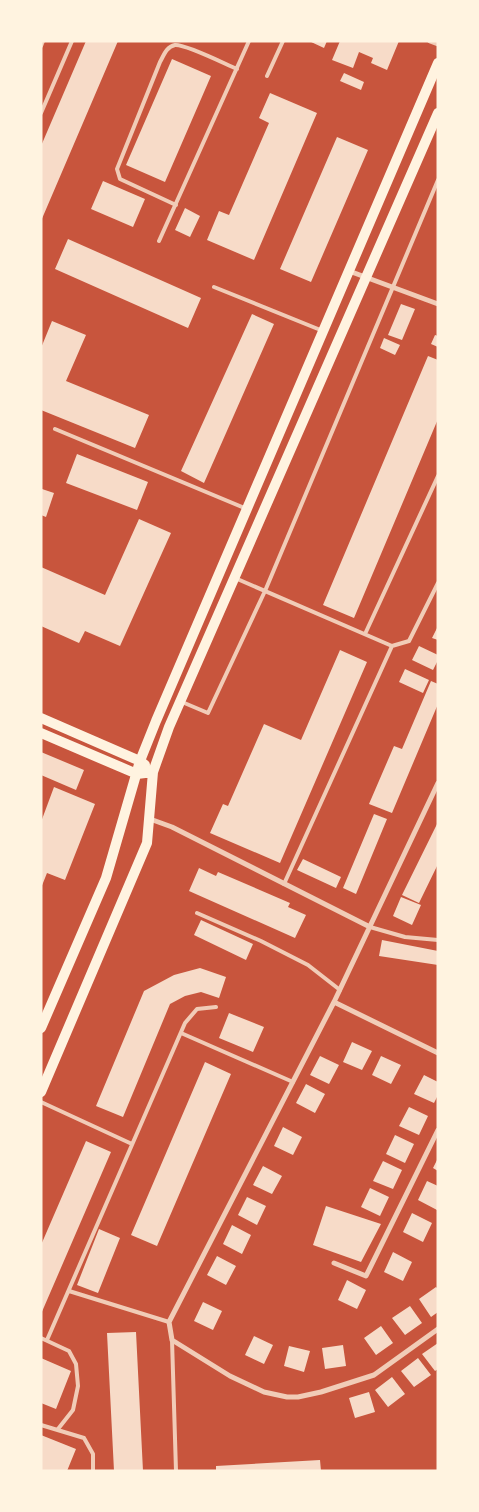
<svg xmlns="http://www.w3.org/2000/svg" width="479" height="1512" font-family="'Sofia Sans Condensed',sans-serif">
	<rect width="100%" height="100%" fill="#c8553d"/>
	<path fill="#f7dbc8" d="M86,41H118L41,221V146Z
		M309,41H327L324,48Z
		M340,41H399L387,70L371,63L373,58L359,52L353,68L332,60Z
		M172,59L211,76L165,182L126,165Z
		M344,73L364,82L361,90L340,81Z
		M270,93L317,113L254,260L207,240L219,211L229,215L269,123L259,118Z
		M337,137L368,150L311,282L280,269Z
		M103,181L145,199L133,227L91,209Z
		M185,208L200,216L190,237L175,230Z
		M68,239L201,298L188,328L55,269Z
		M401,304L415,309L402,340L388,335Z
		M252,314L274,324L204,483L181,471Z
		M52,321L86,335L66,381L149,415L135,448L41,410V348Z
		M435,335L438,336V347L431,344Z
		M384,338L400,345L395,355L380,348Z
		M428,356L438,360V419L354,618L323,605Z
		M77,454L148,482L137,510L66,483Z
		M42,489L54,493L46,517L41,515Z
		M139,519L171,533L120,646L85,631L79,643L41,626V567L105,595Z
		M438,626V640L432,638Z
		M419,646L438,655V660L433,670L412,660Z
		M340,650L367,662L280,863L210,833L223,804L228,806L264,724L301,740Z
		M405,669L429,680L423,693L399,682Z
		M431,681L438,684V704L392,813L369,804L394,746L402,749Z
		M41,752L84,770L76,790L41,775Z
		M54,787L95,804L65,880L47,873L41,888V822Z
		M374,814L387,819L356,894L343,888Z
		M438,822V864L419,903L402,895Z
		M303,859L341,877L336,888L297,870Z
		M199,868L216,876L218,872L290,903L288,907L306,915L295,938L189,891Z
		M401,897L421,905L412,925L393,916Z
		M201,920L253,944L246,960L194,935Z
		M382,940L438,951V965L379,956Z
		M200,968L226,977L219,998L201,992L185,996L170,1004L123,1117L96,1106L144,991L174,975Z
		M229,1013L264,1027L253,1052L219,1038Z
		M352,1042L372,1051L362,1070L343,1062Z
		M320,1056L339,1065L329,1084L310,1075Z
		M381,1056L401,1065L391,1084L372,1075Z
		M205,1062L231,1074L157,1246L131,1235Z
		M424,1075L438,1082V1095L434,1103L414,1094Z
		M306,1084L325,1094L315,1113L296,1103Z
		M409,1107L428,1116L419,1135L399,1126Z
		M283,1127L302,1137L293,1155L274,1146Z
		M395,1135L414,1144L405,1163L386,1154Z
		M86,1141L111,1152L41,1314V1245Z
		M438,1158V1171L433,1168Z
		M383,1161L402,1170L393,1189L373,1181Z
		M263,1166L282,1176L272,1194L253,1185Z
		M427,1181L438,1186L437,1210L418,1200Z
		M370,1188L389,1197L380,1216L361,1207Z
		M247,1197L266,1206L257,1225L238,1215Z
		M326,1206L381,1224L361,1262L313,1245Z
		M412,1213L432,1223L423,1242L403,1232Z
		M232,1225L251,1235L242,1254L223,1244Z
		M99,1229L120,1238L98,1293L77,1285Z
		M393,1252L412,1262L403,1281L384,1272Z
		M217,1256L236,1266L226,1285L207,1275Z
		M347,1280L366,1290L357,1309L338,1300Z
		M436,1287L438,1289V1312L431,1317L419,1299Z
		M203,1302L222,1311L213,1330L194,1321Z
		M410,1306L422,1323L405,1335L392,1318Z
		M381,1326L393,1343L376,1355L364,1338Z
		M136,1332L143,1471H114L107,1333Z
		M254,1336L273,1345L264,1364L245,1355Z
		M438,1343V1369L435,1371L422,1354Z
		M343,1345L346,1366L325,1369L322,1348Z
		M289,1346L310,1351L304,1372L284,1366Z
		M41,1358L71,1371L56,1409L41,1403Z
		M418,1358L431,1375L414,1387L401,1371Z
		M392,1377L405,1394L388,1407L375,1390Z
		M369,1392L375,1412L355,1418L349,1398Z
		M41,1435L76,1449L67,1471H41Z
		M320,1460L321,1471H216V1466Z"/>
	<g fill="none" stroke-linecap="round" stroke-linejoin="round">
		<path stroke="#f1ccb7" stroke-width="4" d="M41,46L43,41
			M267,76L283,41
			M41,113L72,41
			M176,205L120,179L117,169L160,62C164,55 166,47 175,45C186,44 225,64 237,69
			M159,241L249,41
			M214,287L323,331
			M55,429L247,509
			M235,578L392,646L284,884
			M365,634L438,476
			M392,646L409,641L438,583
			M182,702L208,713L265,591L438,180
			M197,913L261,941L308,965L340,990
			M370,927L405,937L438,940
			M181,1033L293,1082
			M41,1102L132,1144
			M69,1291L169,1322
			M41,1338L69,1351L76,1364L78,1386L73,1410L58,1429
			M47,1340L185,1023L197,1009L216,1007
			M172,1340L176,1471
			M41,1425L84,1438L93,1454V1471"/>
		<path stroke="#f1ccb7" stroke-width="5" d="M430,41L438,44
			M349,271L438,304
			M438,783L334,1002L169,1322L172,1340L230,1376L264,1392L287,1397H298L321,1392L374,1375L438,1329
			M150,819L172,827L370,927
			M334,1002L438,1053
			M334,1263L366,1276L438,1130"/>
		<path stroke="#fff3e0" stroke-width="10" d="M41,718L140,761L145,765
			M41,733L137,774L153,772
			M41,1028L106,878L140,761L156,721L438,63
			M41,1092L147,843L153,772L169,727L438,113"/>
	</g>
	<rect width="479" height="1512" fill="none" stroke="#fff3e0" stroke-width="85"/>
</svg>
